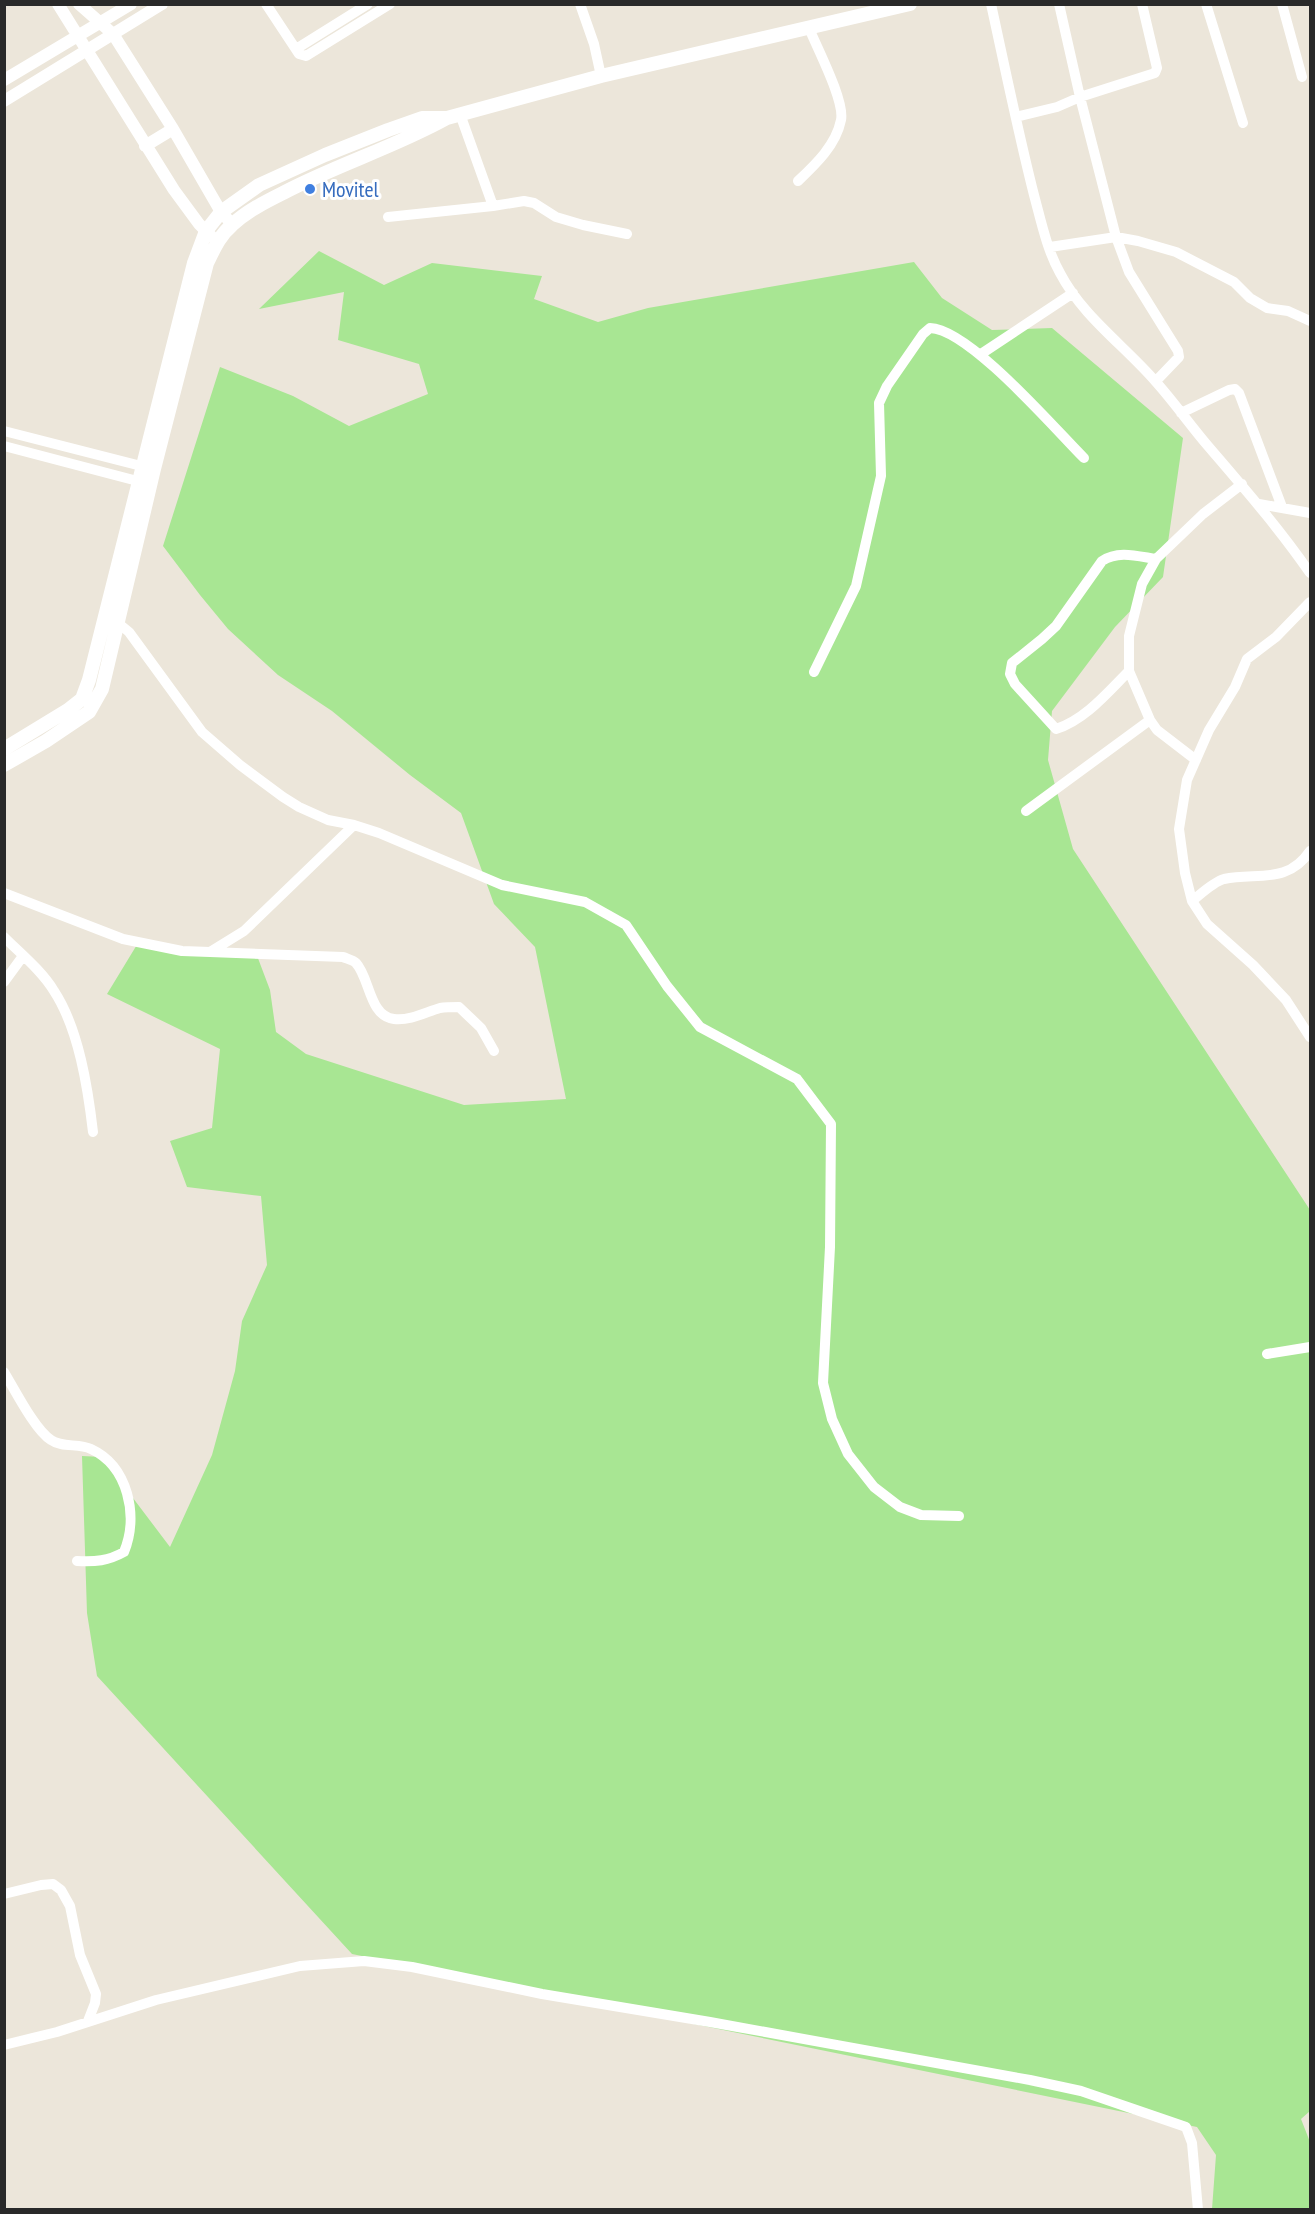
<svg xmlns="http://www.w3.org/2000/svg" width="1315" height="2214" font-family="'PT Sans Narrow',sans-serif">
	<rect width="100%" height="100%" fill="#ece6da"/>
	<path fill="#a8e693" d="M319,251L384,285L432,263L542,276L534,299L598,322L648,308L914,262L942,298L992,330L1052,328L1183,438L1163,577L1115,627L1052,711L1048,760L1073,849L1310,1210V2111L1301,2119L1310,2142V2209H1212L1216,2155L1197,2127L352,1954L97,1676L87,1613L82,1456L102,1457L170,1547L212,1455L235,1371L242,1321L267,1265L261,1196L187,1187L170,1141L212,1128L220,1049L107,994L138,943L256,953L270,990L276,1032L306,1054L464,1105L566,1099L535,947L494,904L461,813L410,775L332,711L278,675L228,629L200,595L163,546L220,367L293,396L349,426L428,394L419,364L338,340L344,292L259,309Z"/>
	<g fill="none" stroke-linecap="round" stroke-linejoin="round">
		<path stroke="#fff" stroke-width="10" d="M266,4L299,54L306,56L390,4
			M580,4L594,44L601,76
			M991,4C1005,68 1018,132 1034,195C1041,221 1047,250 1060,273C1083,317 1124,345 1156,382C1174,402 1190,425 1208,446C1243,487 1279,528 1310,573
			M1059,4L1080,97L1116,237L1129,272L1178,351L1179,357L1156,381
			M1206,4L1243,123
			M1282,4L1302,77
			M296,49L368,4
			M1016,117L1057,107L1080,97L1155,73L1157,68L1142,4
			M798,181C816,164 836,145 841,120C845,101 817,48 809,28
			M493,206L524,201L534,203L556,217L583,225L627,234
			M388,217L493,206L460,114
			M1050,247L1116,237L1138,241L1176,252L1234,282L1250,298L1267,308L1288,311L1310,321
			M981,354L1073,293
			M1181,413L1229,390L1235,389L1239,393L1282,507
			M4,431L149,468
			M4,446L145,483
			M1259,504L1310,513
			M1310,602L1276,637L1247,659L1235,687L1209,730L1187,780L1179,829L1185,873L1192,901L1207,924L1253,965L1286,1000L1310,1037
			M112,622L118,623L129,632L202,732L240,765L283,797L299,807L328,820L354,825L379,833L502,885L585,902L626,925L667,986L700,1027L797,1079L831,1124L830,1247L823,1383L832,1419L848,1454L874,1487L900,1507L921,1515L959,1516
			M1129,671C1108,692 1085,720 1056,729L1015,684L1010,674L1012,663L1042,639L1056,626L1102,561C1118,550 1137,556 1156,559
			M814,672L856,586L881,476L879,403L887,386L923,334L930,328C969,329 1054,428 1084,458
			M1196,760L1157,730L1150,720L1129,671V636L1142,584L1156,559L1203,514L1242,484
			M1026,811L1150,720
			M4,893L123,939L182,951L210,952L244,931L354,825
			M1192,901C1201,894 1213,882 1224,879C1257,872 1287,885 1310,851
			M4,937C21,954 42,971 54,991C79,1029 88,1089 93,1132
			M210,952L343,957C348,959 353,960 356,963C370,978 369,1016 394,1019C410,1021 426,1012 440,1008C446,1007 453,1007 459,1007L481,1028L494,1051
			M4,982L23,956
			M1267,1354L1310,1347
			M4,1372C15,1390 35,1430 51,1440C62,1448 79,1443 91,1449C128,1466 139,1516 124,1552C108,1561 95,1562 77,1561
			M4,1894L41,1885L53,1884L61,1890L70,1906L80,1955L96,1994L95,2003L88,2021
			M4,2045L57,2032L156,2000L300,1966L364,1961L412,1967L542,1994L710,2022L1030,2080L1081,2091L1186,2127L1192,2143L1198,2210"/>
		<path stroke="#fff" stroke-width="12" d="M58,4L174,190L199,224L212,237
			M79,4L113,34L173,129L221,212L232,224
			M4,80L131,4
			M4,101L162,4
			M145,146L173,129"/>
		<path stroke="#fff" stroke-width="14" d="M4,749L68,710L82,699L89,680L194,263L206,231L221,212L259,185L325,155L388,130L422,118H445
			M4,765L46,741L89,712L102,689L154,469L207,263C214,249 220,235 232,225C247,211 265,202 283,193C336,165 395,147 447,118L601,76L910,4"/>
	</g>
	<circle fill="#3f7fe0" stroke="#fff" stroke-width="2" cx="310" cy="189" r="6"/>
	<g text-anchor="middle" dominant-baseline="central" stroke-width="6" stroke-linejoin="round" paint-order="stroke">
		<g font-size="22" fill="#366cbe" stroke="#fff" text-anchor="start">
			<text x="322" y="189">Movitel</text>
		</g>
	</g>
	<rect width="1315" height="2214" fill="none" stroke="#292929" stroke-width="12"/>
</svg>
